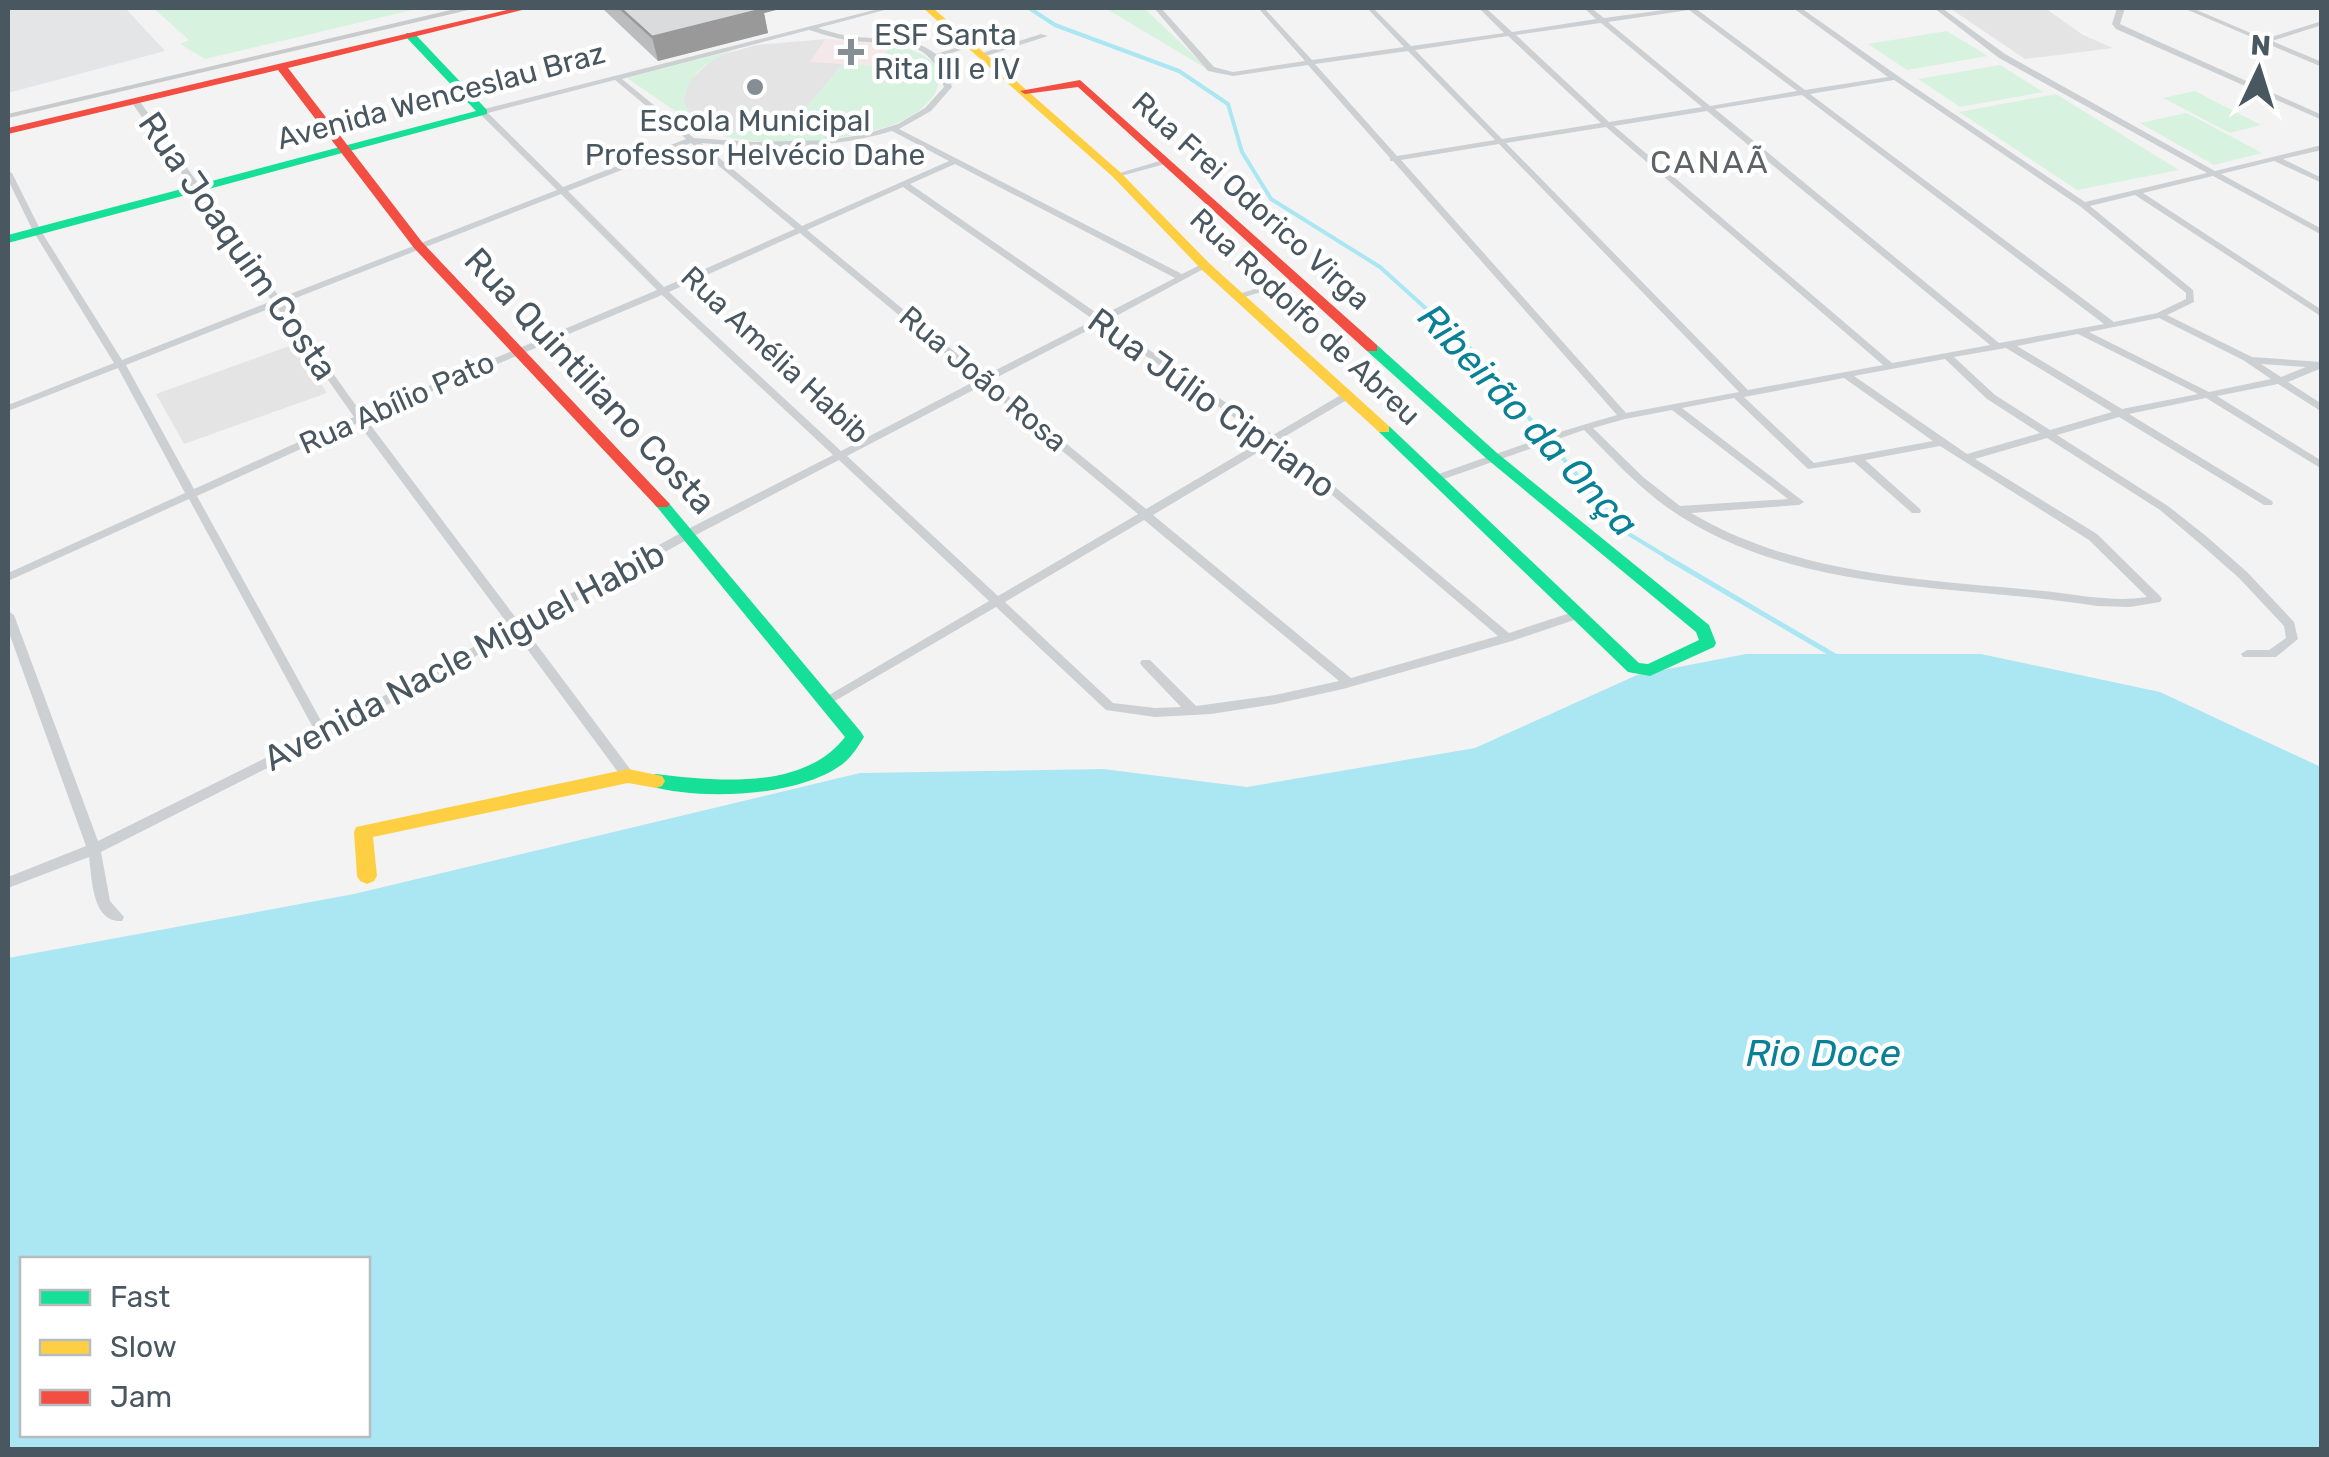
<svg xmlns="http://www.w3.org/2000/svg" width="2329" height="1457" font-family="Rubik,sans-serif">
	<rect width="100%" height="100%" fill="#f4f3f3"/>
	<path fill="#e5e4e5" d="M2045,8L2083,35L2113,48L2025,59L1951,9Z
		M826,39L811,61L843,64L800,115L719,135L700,128L683,102L688,82L715,57L756,45Z
		M295,344L327,393L184,444L156,394Z"/>
	<path fill="#f5e8e8" d="M826,39L892,43L878,66L810,62Z"/>
	<path fill="#e4e5e6" d="M8,8H125L165,51L8,93Z"/>
	<path fill="#d8f2e0" d="M153,8H421L205,59L180,44L189,40Z
		M1105,8H1144L1208,69H1207Z
		M1947,31L1988,56L1907,70L1868,44Z
		M892,43C904,48 924,52 933,63C955,92 911,120 887,127C839,142 767,148 719,135L800,115L843,64L878,66Z
		M734,50C709,60 688,73 683,102L700,128L627,78Z
		M2000,65L2043,92L1960,107L1918,79Z
		M2195,91L2261,125L2230,133L2163,98Z
		M2056,94L2179,170L2077,190L1959,112Z
		M2186,113H2187L2262,153L2214,165L2140,123Z"/>
	<path fill="#abe7f2" fill-rule="evenodd" d="M1746,654H1981L2160,692L2321,767V1449L8,1450V958L354,894L860,773L1103,769L1247,787L1475,748L1637,675ZM22,1260H368V1434H22Z"/>
	<g fill="none" stroke-linecap="round" stroke-linejoin="round">
		<path stroke="#abe7f2" stroke-width="4" d="M1029,8L1055,25L1179,71L1228,104L1242,152L1271,199L1380,267L1473,351L1624,531L1670,559"/>
		<path stroke="#abe7f2" stroke-width="5" d="M1666,557L1835,656"/>
		<path fill="#cdd0d2" fill-rule="evenodd" d="M882,8H892L818,28C831,32 844,36 858,37C885,40 913,36 936,54L972,43L976,45L939,57L947,70L952,87L931,111L899,129L1182,274L1202,264L1209,266L1107,321L1273,435L1344,393H1352V397L1279,440L1509,633L1579,610L1583,611L1585,614L1583,617L1512,641L1343,689L1275,704L1211,714L1155,717L1106,710L996,607L828,705L824,704L822,701L824,698L989,601L839,460L694,536L525,629L633,773L634,776L633,779H623L516,634L327,738L101,852L110,901L124,917L122,921C92,923 92,879 89,857L8,888V877L86,846L8,630V611L14,615L98,841L316,733L189,499L8,581V573L185,493L118,368L8,411V405L114,363L33,231L8,180V171L12,173L41,231L122,360L272,301L132,103V99H138L280,298L557,190L480,114V110ZM809,30C825,35 840,40 856,41C900,46 930,36 944,87L925,108L898,124L866,134L830,140L755,142L694,138L622,79ZM615,80L686,139L563,187L488,113ZM892,131L949,161L802,226L701,143C765,148 830,150 892,131ZM691,143L795,229L664,287L568,191ZM955,164L1175,278L1101,316L910,184ZM903,187L1094,320L984,376L807,230ZM561,194L657,290L362,414L283,303ZM800,233L977,380L841,451L669,292ZM662,295L833,455L686,530L519,622L366,419ZM276,306L354,417L194,489L126,365ZM1100,324L1265,439L1146,509L990,381ZM983,385L1138,514L998,596L847,456ZM358,423L510,627L325,728L197,496ZM1272,444L1498,636L1351,678L1153,515ZM1144,520L1339,681L1275,695L1196,706L1150,660H1142L1140,663L1142,666L1181,707L1155,708L1113,703L1005,602Z
			M1154,8H1161L1214,67L1233,72L1305,61L1258,8H1264L1312,60L1404,47L1367,8H1373L1411,46L1504,33L1479,8H1486L1512,32L1596,19L1584,8H1591L1604,18L1679,8H1695L1805,90L1888,77L1793,8H1801L1898,76L2085,202L2207,173L1999,58L1934,8H1942L2005,54L2215,171L2322,145V150L2283,159L2322,178V183L2274,161L2221,174L2322,229V235L2213,176L2143,193L2322,310V317L2135,195L2090,206L2193,290L2194,302L2167,315L2252,357L2322,362V368L2288,382L2322,404V412L2278,384L2217,396L2322,461V469L2206,398L2129,414L2272,501L2273,503L2272,505H2264L2119,417L2057,435L2168,506L2206,536L2247,572L2294,622L2298,639L2276,657H2243L2241,654L2247,650H2269L2286,638L2284,626L2239,578L2198,542L2160,510L2047,438L1975,459L2097,534L2160,596L2162,599L2160,602L2130,607L2097,606C2077,603 2056,600 2036,598C1911,585 1775,583 1668,508C1637,486 1611,457 1584,430L1441,480H1433V476C1495,454 1556,432 1617,415L1393,161H1390V158L1308,65L1233,76L1208,71ZM1689,10L1797,91L1710,106L1608,22ZM1601,23L1702,107L1609,122L1516,35ZM1508,36L1601,123L1502,139L1415,50ZM1408,51L1495,140L1397,156L1315,64ZM1894,80L2081,207L2186,293V299L2157,313L2114,322L1810,94ZM1802,95L2104,324L1999,343L1715,109ZM1707,111L1990,345L1892,363L1614,126ZM1606,127L1883,365L1748,390L1506,143ZM1499,144L1739,392L1626,413L1401,160ZM2159,318L2243,360L2271,379L2209,392L2089,332ZM2078,334L2198,394L2122,409L2017,346ZM2006,348L2112,412L2050,430L1995,395L1954,357ZM1945,359L1987,399L2040,433L1967,454L1854,376ZM2261,364L2306,367L2281,377ZM1844,378L1933,441L1814,463L1744,397ZM1734,398L1808,469L1854,462L1912,513H1920L1921,511L1920,509L1865,460L1940,446L2089,540L2147,597C2109,603 2071,593 2033,590C1915,579 1795,574 1691,513L1799,505L1804,502L1682,408ZM1672,410L1788,499L1680,506L1643,477L1593,428L1625,419Z
			M2117,8H2125L2120,24L2122,25L2322,115V120L2116,29L2112,24Z
			M2183,8H2192L2265,39L2322,21V25L2272,41L2322,62V67Z
			M1041,34L1048,36L986,56L979,54Z
			M1166,159L1170,161L1169,163L1117,177L1113,175Z
			M1295,276L1300,279L1298,281L1241,298L1236,295Z"/>
		<path fill="#16e098" fill-rule="evenodd" d="M406,33H414L487,110V114L8,243V235L476,111L406,37Z
			M1372,344L1377,345L1497,453L1709,625L1716,643L1714,647L1650,676L1628,672L1379,432V426H1389L1639,663L1648,664L1699,640L1696,632L1487,459L1367,351V345Z
			M662,499L667,501L861,732L864,737C859,745 853,755 845,762C803,797 701,801 650,786L647,781L650,776L656,774C715,781 804,791 845,737L657,507L654,504Z"/>
		<path fill="#ffcf43" fill-rule="evenodd" d="M923,8H933L1121,173L1209,263L1389,426V432H1379L1201,269L1113,177Z
			M628,769L662,776L665,781L662,786L656,788L628,783L373,837L377,876L374,881L367,884L360,881L357,876L354,832L356,827Z"/>
		<path fill="#f24e42" fill-rule="evenodd" d="M515,8H530L288,68L422,242L667,501L670,504L667,507H657L414,248L278,70L8,134V128Z
			M1080,80L1377,345V351H1367L1078,87L1025,94L1020,91Z"/>
		<path stroke="#c8cacc" stroke-width="4" d="M8,116L468,8"/>
	</g>
	<path fill="#bbbcbd" d="M602,8H784L764,13L768,33L658,61Z"/>
	<path fill="#99999a" d="M746,8H784L764,13L768,33L658,61L652,37Z"/>
	<path fill="#dadbdc" stroke="#99999a" stroke-width="2.5" d="M620,8H762L764,9L652,37Z"/>
	<g fill="#858e94" stroke="#fff" stroke-width="4">
		<path d="M846 37h10v10h10v10h-10v10h-10v-10h-10v-10h10z"/>
		<circle cx="755" cy="87" r="10"/>
	</g>
	<g text-anchor="middle" dominant-baseline="central" stroke-width="9" stroke-linejoin="round" paint-order="stroke">
		<g font-size="30" fill="#495761" stroke="#fff" text-anchor="start">
			<text x="874" y="35">ESF Santa<tspan x="874" dy="34">Rita III e IV</tspan></text>
			<text x="755" y="121" text-anchor="middle">Escola Municipal<tspan x="755" dy="34">Professor Helvécio Dahe</tspan></text>
		</g>
		<g font-size="30" fill="#495761" stroke="#fff">
			<text transform="translate(441 96) rotate(-15)">Avenida Wenceslau Braz</text>
			<text transform="translate(1251 201) rotate(42)">Rua Frei Odorico Virga</text>
			<text transform="translate(1305 317) rotate(43)">Rua Rodolfo de Abreu</text>
			<text transform="translate(775 355) rotate(43)">Rua Amélia Habib</text>
			<text transform="translate(983 379) rotate(40)">Rua João Rosa</text>
			<text transform="translate(397 403) rotate(-24)">Rua Abílio Pato</text>
		</g>
		<g font-size="32" letter-spacing="2.5" fill="#5e6368" stroke="#fff">
			<text x="1710" y="162">CANAÃ</text>
		</g>
		<g font-size="35" fill="#495761" stroke="#fff">
			<text transform="translate(238 246) rotate(55)">Rua Joaquim Costa</text>
			<text transform="translate(590 381) rotate(47)">Rua Quintiliano Costa</text>
			<text transform="translate(1212 403) rotate(36)">Rua Júlio Cipriano</text>
			<text transform="translate(464 656) rotate(-28)">Avenida Nacle Miguel Habib</text>
		</g>
		<g font-size="38" font-style="italic" fill="#088096" stroke="#fff">
			<text transform="translate(1528 420) rotate(47)">Ribeirão da Onça</text>
			<text x="1823" y="1053">Rio Doce</text>
		</g>
	</g>
	<rect width="2329" height="1457" fill="none" stroke="#495761" stroke-width="20"/>
	<rect x="20" y="1257" width="350" height="180" fill="#ffffff" stroke="#b6bcc0" stroke-width="2.5"/>
	<rect x="40" y="1290" width="50" height="15" fill="#16e098" stroke="#b6bcc0" stroke-width="2.5"/>
	<text x="110" y="1307" font-size="30" fill="#495761">Fast</text>
	<rect x="40" y="1340" width="50" height="15" fill="#ffcf43" stroke="#b6bcc0" stroke-width="2.5"/>
	<text x="110" y="1357" font-size="30" fill="#495761">Slow</text>
	<rect x="40" y="1390" width="50" height="15" fill="#f24e42" stroke="#b6bcc0" stroke-width="2.5"/>
	<text x="110" y="1407" font-size="30" fill="#495761">Jam</text>
	<g transform="translate(2259 70) rotate(4)" stroke="#ffffff" stroke-width="8" paint-order="stroke">
	<path d="M0-8L18 38L0 25L-18 38Z" fill="#495761"/>
	<text y="-15" font-size="28" font-weight="bold" text-anchor="middle" fill="#495761">N</text>
	</g>
</svg>
